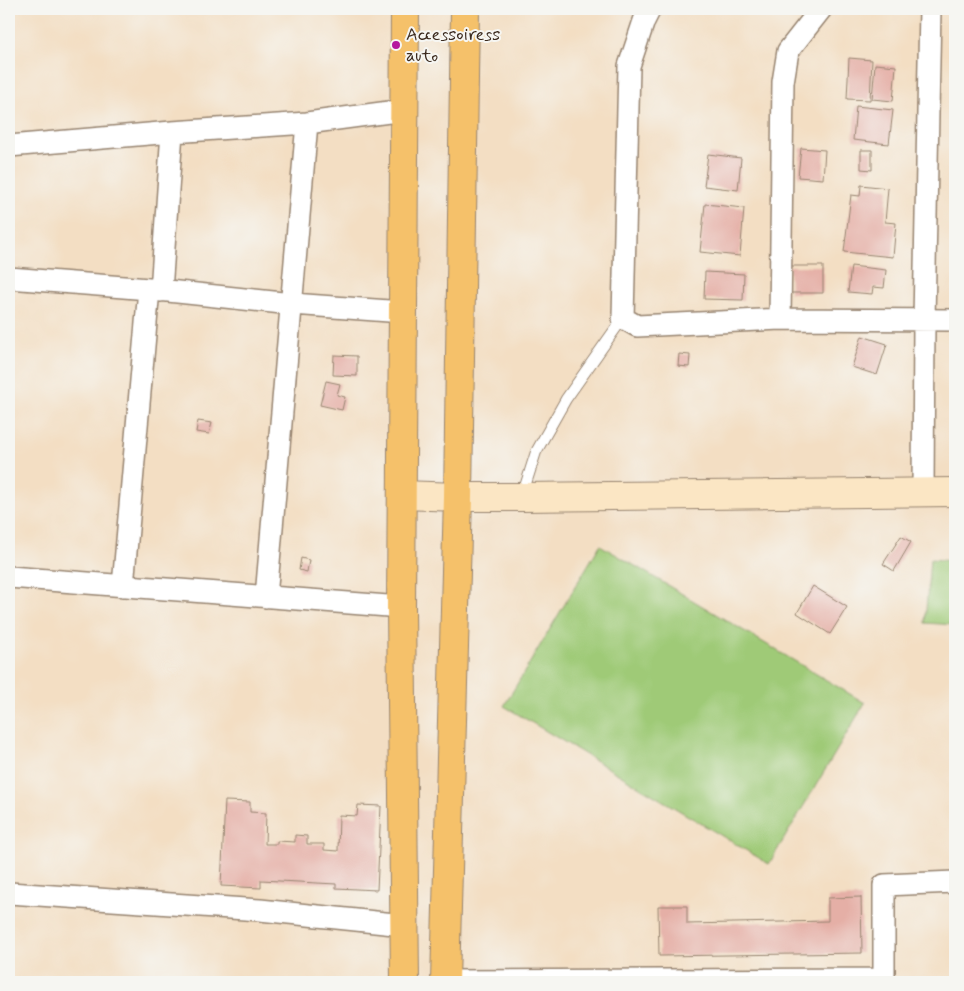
<svg xmlns="http://www.w3.org/2000/svg" width="964" height="991" font-family="Mynerve,sans-serif">
	<rect width="100%" height="100%" fill="#f6f6f2"/>
	<filter id="ink" filterUnits="userSpaceOnUse"><feTurbulence type="fractalNoise" baseFrequency=".02" numOctaves="2"/><feDisplacementMap in="SourceGraphic" scale="10" xChannelSelector="R" yChannelSelector="G"/><feConvolveMatrix kernelMatrix="1 2 1 2 8 2 1 2 1" color-interpolation-filters="sRGB"/></filter>
	<filter id="wash" filterUnits="userSpaceOnUse"><feTurbulence type="fractalNoise" baseFrequency=".0096" numOctaves="4" result="noise"/><feDisplacementMap in="SourceGraphic" scale="20" xChannelSelector="R" yChannelSelector="G"/><feGaussianBlur stdDeviation="1.12" result="paint"/><feColorMatrix in="noise" values="0 0 0 0 0 0 0 0 0 0 0 0 0 0 0 0 0 1.4 0 .05"/><feComposite in="paint" operator="in"/></filter>
	<g filter="url(#wash)">
		<rect width="100%" height="100%" fill="#f3dec3"/>
		<path fill="#9fca77" stroke="#6d7a4a" d="M600,545L865,703L769,864L504,706Z
			M930,559L955,561V625L925,623Z"/>
		<g id="blocks">
			<path fill="#e5afa6" d="M849,58L872,60L870,100L847,99Z
				M875,64L896,66L893,101L872,99Z
				M856,106L893,110L889,144L853,140Z
				M801,148L825,150L823,179L798,177Z
				M861,150H872V170L861,169Z
				M708,154L741,158L738,190L704,186Z
				M861,185L888,188L885,222L896,223L893,257L844,252L851,195L860,196Z
				M705,204L744,208L740,256L700,252Z
				M789,266H823V293H790Z
				M851,266L886,270L884,288L873,287L872,294L848,292Z
				M705,272L744,274L743,300L704,299Z
				M862,336L887,344L877,375L852,367Z
				M679,354L690,355L689,367L678,366Z
				M334,355L357,356V376L333,375Z
				M326,381L340,384L337,395L345,397L342,410L320,405Z
				M198,421L212,423L209,434L196,432Z
				M901,536L911,542L894,571L883,564Z
				M301,558L309,560L307,572L299,570Z
				M813,586L847,607L830,634L797,613Z
				M225,801L250,802V812L266,813L265,844H277V841L295,842V835L307,836V844H324V850L338,851L339,815L357,816L358,805L381,806L377,890L336,888V884L261,880V888L221,886Z
				M861,897L862,953L659,956L658,906H687V924L828,921V898Z"/>
		</g>
	</g>
	<g filter="url(#ink)">
		<use href="#blocks" fill-opacity="0" stroke="#978470" stroke-width="1"/>
		<g fill="none" stroke-linecap="round" stroke-linejoin="round">
			<defs>
				<path id="lane" d="M522,496L536,452L566,399L623,318"/>
				<path id="street" d="M650,9L644,21L629,66L623,318L637,326L780,319L955,320
					M9,146L172,132L307,123L404,110
					M9,278L149,289L292,304L403,312
					M161,291L172,132
					M780,319L783,82L788,51L821,9
					M923,492L924,320L930,9
					M9,577L401,607
					M123,586L149,289
					M266,597L307,123
					M9,893L260,910L404,925
					M445,981L884,979
					M884,982V885L955,882"/>
				<path id="secondary" d="M402,495L458,497H521L955,492"/>
				<path id="primary" d="M405,9L401,607L405,982
					M445,982L458,497L465,9"/>
			</defs>
			<use href="#lane" stroke="#978470" stroke-width="12"/>
			<use href="#street" stroke="#978470" stroke-width="24"/>
			<use href="#secondary" stroke="#978470" stroke-width="30"/>
			<use href="#primary" stroke="#978470" stroke-width="30"/>
			<use href="#lane" stroke="#fff" stroke-width="10"/>
			<use href="#street" stroke="#fff" stroke-width="21"/>
			<use href="#secondary" stroke="#fbe6c4" stroke-width="28"/>
			<use href="#primary" stroke="#f5c16b" stroke-width="28"/>
		</g>
	</g>
	<circle fill="#b5179e" stroke="#f6f6f2" stroke-width="2" cx="396" cy="45" r="5"/>
	<g text-anchor="middle" dominant-baseline="central" stroke-width="4" stroke-linejoin="round" paint-order="stroke">
		<g font-size="18" fill="#3b2a1e" stroke="#f6f6f2" text-anchor="start">
			<text x="406" y="35">Accessoiress<tspan x="406" dy="21">auto</tspan></text>
		</g>
	</g>
	<rect width="964" height="991" fill="none" stroke="#f6f6f2" stroke-width="30"/>
</svg>
